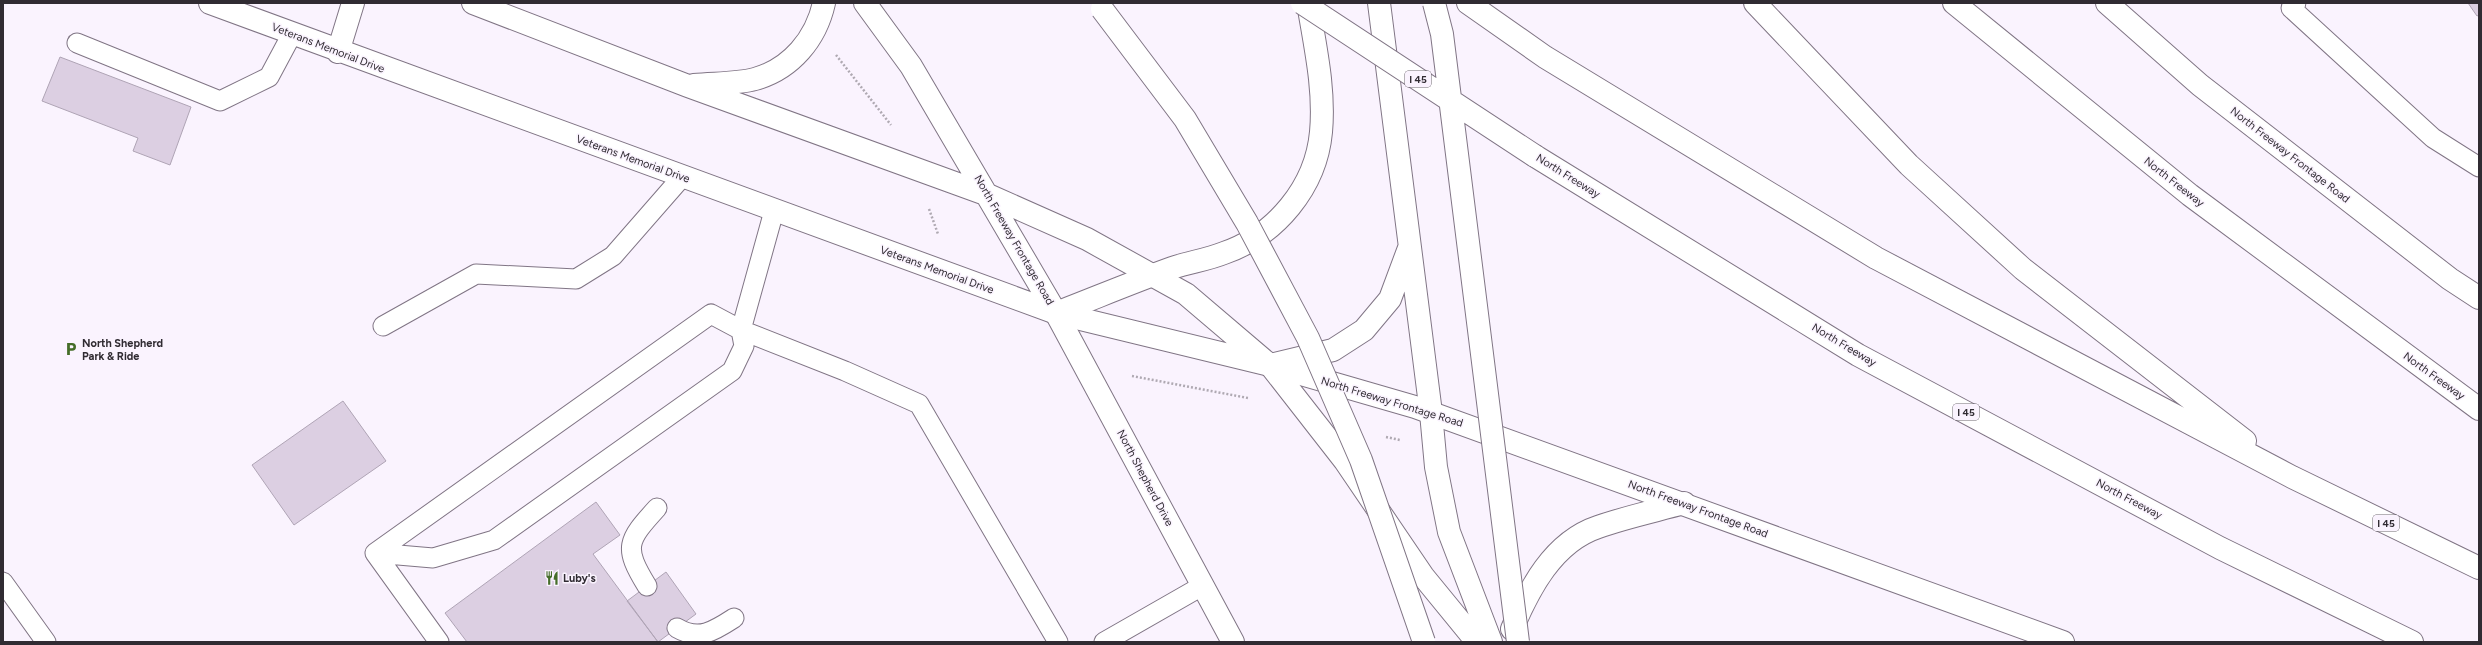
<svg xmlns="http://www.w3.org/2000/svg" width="2482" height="645" font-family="Figtree,sans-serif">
	<rect width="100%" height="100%" fill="#faf3fe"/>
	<path fill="#dccfe2" stroke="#afa4b5" d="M2468,3H2479V15L2477,16Z
		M60,57L191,107L170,165L133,151L138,138L42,101Z
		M343,401L386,461L294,525L252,465Z
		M596,502L620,535L593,554L658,642H467L445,613Z
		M666,572L696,614L658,642L627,601Z"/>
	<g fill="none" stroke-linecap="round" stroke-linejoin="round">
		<defs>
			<path id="service" d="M2296,3L2291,8L2433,138L2479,167
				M77,43L220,101L269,77L292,34
				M383,326L476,274L576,279L613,256L682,177
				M375,553L433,558L494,540L732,371L744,346L741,330L774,211
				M3,582L46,642
				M647,586C623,547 627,541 657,508
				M677,628C699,641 714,631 734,618
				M439,642L375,553L711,314L741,330L845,371L919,404L1058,642
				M1104,642L1202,586"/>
			<path id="secondary" d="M210,3L1056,313L1270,365L1415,407L2063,642
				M473,3L688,86L988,195L1087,239L1186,294L1266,362
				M865,3L911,66L1056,313
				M2107,3L2200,85L2450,279L2479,298
				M338,52L353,3
				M694,85C714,83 736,84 755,79C791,69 816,39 824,3"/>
			<path id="primary" d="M1056,313L1233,642
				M1270,365L1345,461L1423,576L1477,642
				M1431,413L1436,467L1449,532L1491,642
				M1512,629C1529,589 1553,542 1598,527C1626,517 1655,511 1684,503"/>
			<path id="motorway" d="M1379,3L1431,413
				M1468,3L1545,57L1876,258L2292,477L2479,568
				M1755,3L1909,165L2023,269L2245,441
				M1954,3L2190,195L2479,409
				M1535,156L1858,355L2220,548L2412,642
				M1056,313C1095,298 1133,282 1172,268C1189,262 1207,260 1224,253C1276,235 1316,187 1321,132C1325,89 1315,46 1308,3
				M1270,365L1333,350L1364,330L1390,299L1409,248"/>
		</defs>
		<use href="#service" stroke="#807585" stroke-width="21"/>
		<use href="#secondary" stroke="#807585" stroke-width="24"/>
		<use href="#primary" stroke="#807585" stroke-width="24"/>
		<use href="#motorway" stroke="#807585" stroke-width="24"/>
		<path stroke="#afa9b2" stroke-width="2.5" stroke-dasharray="2 2" stroke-linecap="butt" d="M836,55L891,125
			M929,209L938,234
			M1132,376L1248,398
			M1386,437L1400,440"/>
		<use href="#service" stroke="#fff" stroke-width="19"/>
		<use href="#secondary" stroke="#fff" stroke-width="22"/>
		<use href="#primary" stroke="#fff" stroke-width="22"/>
		<use href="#motorway" stroke="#fff" stroke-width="22"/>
		<defs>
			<path id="motorway-bridge" d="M1302,3L1535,156
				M1434,3L1442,34L1518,642
				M1102,9L1185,119L1247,223L1308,338L1361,460L1424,642"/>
		</defs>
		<use href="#motorway-bridge" stroke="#807585" stroke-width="24" stroke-linecap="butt"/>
		<use href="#motorway-bridge" stroke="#fff" stroke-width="22"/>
	</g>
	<defs>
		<symbol id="parking-bare" viewBox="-9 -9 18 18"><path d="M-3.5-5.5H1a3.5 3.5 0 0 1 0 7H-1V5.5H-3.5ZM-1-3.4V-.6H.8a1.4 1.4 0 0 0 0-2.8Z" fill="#456d29" stroke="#faf3fe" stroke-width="2.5" paint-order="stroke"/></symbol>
		<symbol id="restaurant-bare" viewBox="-9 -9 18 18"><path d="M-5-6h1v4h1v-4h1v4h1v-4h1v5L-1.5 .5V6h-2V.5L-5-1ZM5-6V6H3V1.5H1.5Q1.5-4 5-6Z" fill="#456d29" stroke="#faf3fe" stroke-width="2.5" paint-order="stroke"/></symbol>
	</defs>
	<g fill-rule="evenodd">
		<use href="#parking-bare" x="61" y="339" width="20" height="20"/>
		<use href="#restaurant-bare" x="542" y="568" width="20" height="20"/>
	</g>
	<g text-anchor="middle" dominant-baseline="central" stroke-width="3" stroke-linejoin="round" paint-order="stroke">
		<g fill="#faf3fe" stroke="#6d676f" stroke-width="1">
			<rect x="1405" y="71" width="26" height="16" rx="3"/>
			<rect x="1953" y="404" width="26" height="16" rx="3"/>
			<rect x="2373" y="515" width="26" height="16" rx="3"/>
		</g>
		<g font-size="10" font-weight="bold" fill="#302b32">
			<text x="1418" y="79">I 45</text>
			<text x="1966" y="412">I 45</text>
			<text x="2386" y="523">I 45</text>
		</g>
		<g font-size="11" fill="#302b32" stroke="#faf3fe">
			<text transform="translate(328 48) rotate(21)">Veterans Memorial Drive</text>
			<text transform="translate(2290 155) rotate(38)">North Freeway Frontage Road</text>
			<text transform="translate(633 159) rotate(20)">Veterans Memorial Drive</text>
			<text transform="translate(1568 176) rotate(32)">North Freeway</text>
			<text transform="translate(2174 182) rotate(38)">North Freeway</text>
			<text transform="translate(1014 240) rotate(60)">North Freeway Frontage Road</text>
			<text transform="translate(937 270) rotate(20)">Veterans Memorial Drive</text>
			<text transform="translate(1844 345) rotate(31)">North Freeway</text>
			<text transform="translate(2434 376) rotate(36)">North Freeway</text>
			<text transform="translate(1392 402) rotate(17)">North Freeway Frontage Road</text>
			<text transform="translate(1145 478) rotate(62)">North Shepherd Drive</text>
			<text transform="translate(2129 499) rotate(28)">North Freeway</text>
			<text transform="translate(1698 509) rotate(20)">North Freeway Frontage Road</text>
		</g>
		<g font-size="11" font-weight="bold" fill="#302b32" stroke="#faf3fe" text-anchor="start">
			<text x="82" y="343">North Shepherd<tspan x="82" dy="13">Park &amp; Ride</tspan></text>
			<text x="563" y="578">Luby's</text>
		</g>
	</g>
	<rect width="2482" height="645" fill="none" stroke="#302b32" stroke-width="8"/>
</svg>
